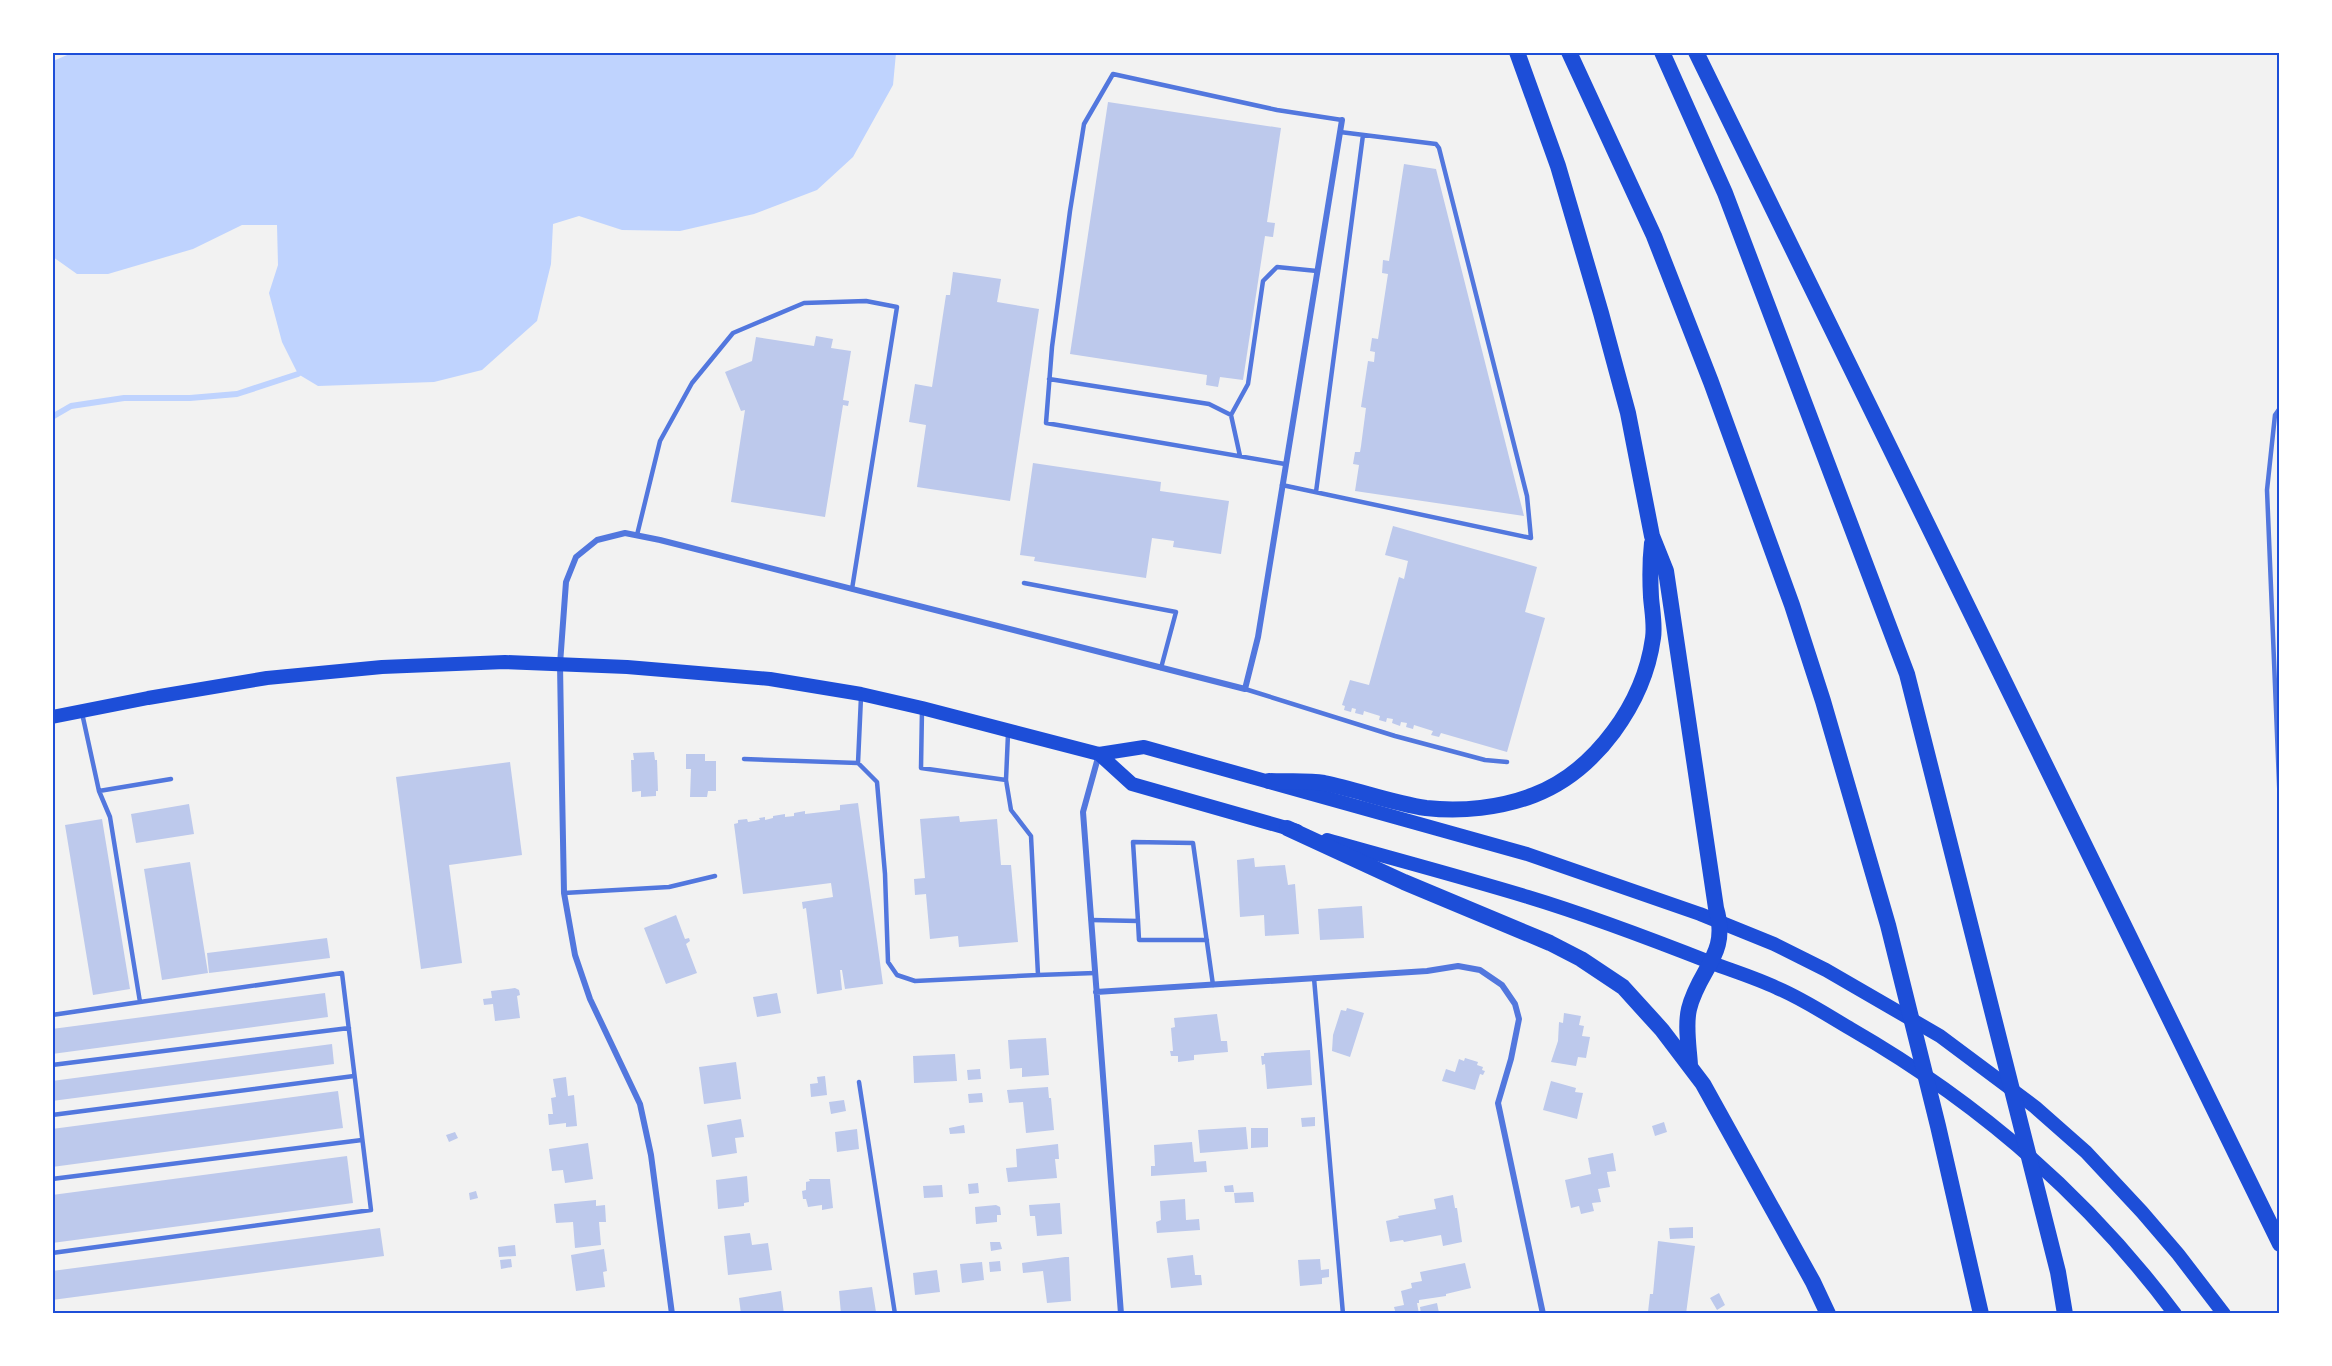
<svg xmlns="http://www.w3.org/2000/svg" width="2332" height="1366" font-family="Mulish,sans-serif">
	<rect width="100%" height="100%" fill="#f2f2f2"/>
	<path fill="#bfd3fe" d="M72,53L73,52L896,53L893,85L853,157L817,190L754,214L680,231L622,230L579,216L553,224L551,264L537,321L482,370L434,382L318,386L298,374L282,342L269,293L278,265L277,225H242L193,249L108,274H77L53,257V61Z"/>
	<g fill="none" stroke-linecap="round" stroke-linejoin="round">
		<path stroke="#bfd3fe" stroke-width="6" d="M52,417L71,406L124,398H190L237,394L298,374"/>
	</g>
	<path fill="#bdc9ec" d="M1108,102L1281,128L1267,222L1275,223L1273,237L1265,236L1243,380L1220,377L1218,387L1206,385L1207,375L1070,354Z
		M1404,164L1436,169L1524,516L1355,491L1359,465L1353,464L1355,452H1360L1361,446L1366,408L1361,407L1368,361L1374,362L1375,352L1370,351L1372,338L1378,339L1388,274L1382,273L1383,260L1389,261Z
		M953,272L1001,279L997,302L1039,309L1010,501L917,487L926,425L909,422L915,384L932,387L946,295H950Z
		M816,336L833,339L831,348L851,351L843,400L849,401L848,406L843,405L825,517L731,502L745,410L741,411L725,372L752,361L756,337L814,346Z
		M1033,463L1161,482L1160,491L1229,501L1221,554L1173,547L1174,541L1152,538L1146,578L1034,561L1035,557L1020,555Z
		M1393,526L1537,567L1525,612L1545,618L1507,752L1441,733L1439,737L1431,735L1433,731L1414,725L1413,729L1406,727L1407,723L1401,722L1400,726L1392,723L1393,719L1387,718L1386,722L1379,720L1380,716L1364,711L1363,715L1355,713L1356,709L1352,708L1351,712L1344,710L1345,706L1342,705L1350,680L1369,685L1399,577L1404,579L1408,561L1385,555Z
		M654,752L655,760H657L658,791H656V796L641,797V791L632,792L631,760H634L633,753Z
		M686,754H705V761H716V791H708L707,797H690L691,769H686Z
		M510,762L522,855L449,865L462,963L421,969L396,777Z
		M858,803L883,984L845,989L842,970H840L842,990L817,994L806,908L803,909L802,902L833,897L831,883L743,894L734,824L738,823V820L747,819L748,822L760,820L759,818L765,817V820L773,818V816L785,814V817L794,816V813L805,811V814L840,810V805Z
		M189,804L194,834L136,843L131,814Z
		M959,816L960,822L997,819L1001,865H1011L1018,942L959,947L958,936L930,939L926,894L915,895L914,879L925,878L920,819Z
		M102,819L130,989L93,995L65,825Z
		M1254,858L1255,867L1285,865L1288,885L1295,884L1299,934L1265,936L1264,915L1240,917L1237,860Z
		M190,862L208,973L162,980L144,869Z
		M1362,906L1364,938L1320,940L1318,909Z
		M676,915L685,939L689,938L690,941L686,944L697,973L666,984L644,928Z
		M327,938L330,958L209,973L207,953Z
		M515,988L519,990L520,995L517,996L520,1018L495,1021L493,1004L484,1005L483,999L492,998L491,991Z
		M325,993L328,1017L52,1054V1029Z
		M777,993L781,1013L757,1017L753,997Z
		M1347,1008L1364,1013L1350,1057L1332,1051L1333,1035L1341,1010L1346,1011Z
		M1564,1013L1581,1016L1579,1025L1584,1026L1582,1036L1590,1037L1586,1058L1578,1057L1576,1066L1551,1062L1558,1041L1559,1022L1563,1023Z
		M1217,1014L1221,1041H1227L1228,1052L1194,1055V1060L1178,1062V1056H1171L1170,1051H1173L1171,1028L1175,1027L1174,1018Z
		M1046,1038L1049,1075L1022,1077V1068L1010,1069L1008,1040Z
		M332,1044L334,1064L52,1101V1081Z
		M1310,1050L1312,1085L1267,1089L1265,1064L1262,1065L1261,1056H1264V1053Z
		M955,1054L957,1081L914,1083L913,1056Z
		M1465,1058L1478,1062L1477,1065L1483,1067L1482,1070L1485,1071L1483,1075L1480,1074L1475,1090L1442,1081L1446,1069L1455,1072L1459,1059L1464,1061Z
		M736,1062L741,1099L704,1104L699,1067Z
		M980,1069L981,1079L968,1080L967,1070Z
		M825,1076L827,1095L811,1097L810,1084L818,1083L817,1077Z
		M566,1077L568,1096L574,1095L577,1126L566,1127V1123L549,1125L548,1114H553L551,1098L556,1097L553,1079Z
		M1551,1081L1576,1088L1575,1092L1583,1093L1577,1119L1543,1110Z
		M1048,1087L1049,1098H1051L1054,1130L1026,1133L1023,1102L1009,1103L1007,1090Z
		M338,1091L343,1128L52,1167V1129Z
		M982,1093L983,1102L969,1103L968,1094Z
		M844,1100L846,1111L831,1114L829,1102Z
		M1315,1117V1126L1302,1127L1301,1118Z
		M741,1119L744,1137L735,1138L737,1153L712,1157L707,1125Z
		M1664,1122L1667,1132L1655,1136L1652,1126Z
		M964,1125L965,1133L950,1134L949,1128Z
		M1246,1127L1248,1149L1200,1153L1198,1130Z
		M1251,1128H1268V1147L1251,1148Z
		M857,1129L859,1149L837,1152L835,1132Z
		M455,1132L458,1138L449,1142L446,1135Z
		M1192,1142L1194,1162L1206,1161L1207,1172L1151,1176V1166H1155L1154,1145Z
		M588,1143L593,1179L565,1183L563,1170L552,1171L549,1149Z
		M1058,1144L1059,1159H1055L1057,1178L1008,1182L1006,1168L1017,1167L1016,1149Z
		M1613,1153L1616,1171L1607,1172L1610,1187L1598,1189L1601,1202L1592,1203L1594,1211L1581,1214L1579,1206L1571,1208L1565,1180L1591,1174L1588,1158Z
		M347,1156L353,1203L52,1243V1195Z
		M747,1176L749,1202L744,1203V1206L718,1209L716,1180Z
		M809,1179H830L833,1208L822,1210V1205L808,1207L806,1199H803L802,1191L806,1190V1182L810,1181Z
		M978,1183L979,1193L969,1194L968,1184Z
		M942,1185L943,1197L924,1198L923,1186Z
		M1233,1185L1234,1192H1225L1224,1186Z
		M476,1191L478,1198L470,1200L469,1193Z
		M1253,1192L1254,1202L1235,1203L1234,1193Z
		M1453,1195L1455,1208H1457L1462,1242L1443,1246L1441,1235L1404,1242L1403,1240L1390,1242L1386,1221L1399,1218L1398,1216L1436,1209L1434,1199Z
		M1185,1199L1186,1220L1199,1219L1200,1230L1157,1233L1156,1222L1161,1220L1160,1201Z
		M596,1200V1206L605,1205L606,1222H599L601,1245L575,1248L573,1222L556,1223L554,1204Z
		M1060,1203L1062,1234L1037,1236L1035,1216H1030L1029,1205Z
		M996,1205L1000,1207L1001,1215H997V1222L976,1224L975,1207Z
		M1693,1227V1238L1670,1239L1669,1228Z
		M380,1228L384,1256L52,1300V1271Z
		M750,1233L752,1245L768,1243L772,1270L728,1275L724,1236Z
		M1658,1241L1695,1246L1686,1314L1648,1312L1650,1294H1653Z
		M990,1242H1000L1002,1249L991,1251Z
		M515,1245L516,1256L499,1257L498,1247Z
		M604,1249L607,1271L603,1272L605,1287L576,1291L571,1255Z
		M1193,1255L1195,1275H1201L1202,1285L1171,1288L1167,1258Z
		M1065,1257H1069L1071,1301L1047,1303L1043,1271L1023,1273L1022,1263Z
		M511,1259L512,1267L501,1269L500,1260Z
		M1320,1259L1321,1270L1329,1269V1277L1322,1278V1284L1300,1286L1298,1260Z
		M1000,1261L1001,1271L990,1272L989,1262Z
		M982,1262L984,1280L962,1283L960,1264Z
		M1465,1263L1471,1288L1446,1294V1296L1419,1300V1303H1417L1419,1314H1396L1394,1307L1404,1305L1401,1291L1412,1288L1411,1283L1422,1281L1420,1272Z
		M937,1270L940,1292L915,1295L913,1273Z
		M872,1287L876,1312L841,1314L839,1291Z
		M781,1291L784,1314H741L739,1298Z
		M1719,1293L1725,1305L1717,1310L1710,1298Z
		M1437,1303L1439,1313L1421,1314L1420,1307Z"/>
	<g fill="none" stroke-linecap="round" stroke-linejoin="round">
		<path stroke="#5277de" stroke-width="4.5" d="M1049,379L1209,404L1231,415L1240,456
			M2280,408L2275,415L2267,490L2280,807
			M1231,415L1248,384L1263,281L1277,267L1317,271
			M1285,464L1046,423L1052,347L1070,211L1084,124L1113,74L1277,110L1342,120
			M1282,485L1531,538L1527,496L1439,148L1436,144L1340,132
			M1316,492L1363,135
			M637,535L660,441L692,383L733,333L804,303L866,301L897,307L852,589
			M1024,583L1176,612L1161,668
			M1245,689L1395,736L1485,760L1507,762
			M861,697L858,763L877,782L885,874L888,962L897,975L915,981L1038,975
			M922,710L921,768L1006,780L1008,734
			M744,759L858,763
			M1006,780L1011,810L1031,836L1038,975L1095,973
			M99,791L171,779
			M564,893L669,887L715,876
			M1091,920L1138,921L1133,842L1193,843L1213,985
			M1138,921L1139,940H1207
			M1314,978L1343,1314
			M52,1015L140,1002
			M52,1065L349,1028
			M859,1082L895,1314
			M52,1115L354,1076
			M52,1179L362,1140
			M52,1253L371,1210L342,973L140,1002L110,817L99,791L82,713"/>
		<path stroke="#5277de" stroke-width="6" d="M1099,754L1083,812L1121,1314
			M1096,992L1427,971L1458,966L1480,970L1502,985L1515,1004L1519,1019L1511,1059L1498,1103L1543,1314
			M672,1314L651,1155L640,1104L590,999L575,955L564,893L562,788L560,664L566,582L576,557L597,540L625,533L660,540L1245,689L1258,637L1342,120"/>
		<path stroke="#1d4ed8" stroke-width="14" d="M52,717L148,698L267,678L382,667L505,662L627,667L770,679L861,694L922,708L1099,754L1144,747L1527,854L1700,914L1774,944L1826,970L1940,1036L2035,1107L2086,1152L2142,1212L2178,1254L2224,1314
			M1099,754L1132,784L1297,831
			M1327,840C1394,859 1462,877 1528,897C1591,916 1651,939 1712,963C1733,971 1756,978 1777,988C1803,999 1827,1015 1851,1029C1978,1102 2087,1196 2175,1314"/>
		<path stroke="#1d4ed8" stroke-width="16" d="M1517,52L1558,166L1601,313L1628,413L1652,536L1666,571L1716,908C1730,955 1699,968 1689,1009C1685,1026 1689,1048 1690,1065
			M1569,52L1654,236L1711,382L1792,605L1823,701L1888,925L1938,1126L1981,1314
			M1662,52L1725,193L1907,674L2058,1272L2065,1314
			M1696,52L2280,1244
			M1269,781C1287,782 1307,780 1324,783C1358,790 1392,803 1426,808C1461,812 1501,808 1534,795C1596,771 1644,703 1653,638C1655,625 1652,610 1651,597C1650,579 1650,561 1652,543
			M1287,828L1404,882L1550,943L1581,959L1623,987L1662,1030L1703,1084L1813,1282L1828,1314"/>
	</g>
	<rect width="2332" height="1366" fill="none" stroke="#ffffff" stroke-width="108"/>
	<rect x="54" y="54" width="2224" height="1258" fill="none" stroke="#1d4ed8" stroke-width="2"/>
</svg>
